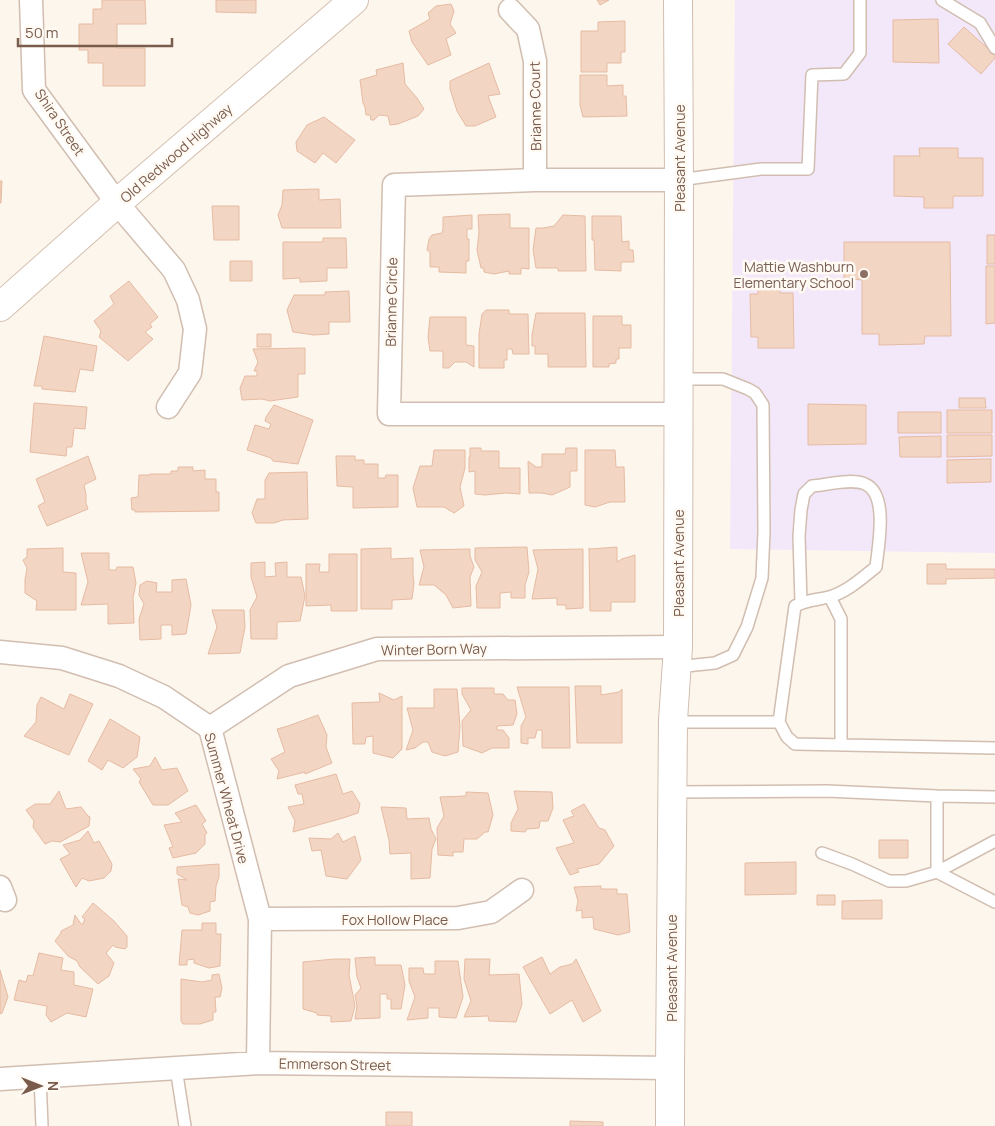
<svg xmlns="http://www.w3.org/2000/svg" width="995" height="1126" font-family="Manrope,sans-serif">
	<rect width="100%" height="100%" fill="#fdf6ec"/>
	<path fill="#f3e8fa" d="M735,0H995V553L730,549Z"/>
	<path fill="#f3d5c3" stroke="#e6bba3" d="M102,0H145L146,24H117V48H145V86H103V63H88V50H79V24H93V9H102Z
		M216,0H256V13L216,12Z
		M597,0H609L600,5Z
		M451,4L454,11L450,24L456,33L446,39L451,55L428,65L412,42L409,31L430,19L428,13L436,6Z
		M938,19L939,63L893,62V20Z
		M625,21V52H621V63H607V72H581V31H598V22Z
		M964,27L995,55V58L981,74L948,44Z
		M403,63L405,84L417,98L424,109L418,116L398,124L390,125L388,116L379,115L374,120H371L370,115H366L365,107L363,103L360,80L377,75L376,70Z
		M489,63L500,94L488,96L496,117L475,126H466L457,111L450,89V81Z
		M580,75H607V86L623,85V96H626L627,116L583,117L580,105Z
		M324,117L355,140L336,163L323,153L315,163L297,151L296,142L307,125Z
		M919,148H958V158H983V196H953V208H924V197L894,196V156H920Z
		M0,181H2L1,203H0Z
		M319,189V200L340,199L341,228H282L278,215L282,205L283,190Z
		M212,206H239V240H214Z
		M510,214V228H529V269L521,268V274H509V271L494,274L484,272V268H481L477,250L479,233L478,215Z
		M472,215V229H467V239H469V261H466V273L439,272V267H430V252L427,250L429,239L432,235L442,233L443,229V217Z
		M563,215L585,216L586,271H558V268H536L533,250L536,228H543L554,226Z
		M592,216H621L622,242L629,241V250H633L634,262H621V271L595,270L594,240H592Z
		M987,235H995V264H987Z
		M323,238H346L347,268H327V281L300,282V278L283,279V242H323Z
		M844,242H950L951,336H925L924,344L879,345V334H862V280L844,278Z
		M230,261H252V281H230Z
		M986,266H995V323L986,324Z
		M129,281L158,317L150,324L152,327L145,332L153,339L128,361L99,337L101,331L94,321L114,304L110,296Z
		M780,285V293H793L794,348H758V337H751L750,294H758V286Z
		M349,291L350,322H329V334L314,335L293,332L287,310L294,295H325V292Z
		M486,310H509V314H528L529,354H513L512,349H507V360H504V368H479V334L482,314Z
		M536,313H585L586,367H548V354H535V346H532V335Z
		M593,316H622V325H631V348H619V359H616V363L609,364V367H593Z
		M430,317H466V345L474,346V367L466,362H455L449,368H443V351H430L428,337Z
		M257,334H271V347H257Z
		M44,336L97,346L93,371L80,369L75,392L42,389V386H34Z
		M305,348V374H298V397L270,401L262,399L242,400L240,388L245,376H257V371H254L258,362L253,349Z
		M959,398H985L986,408H959Z
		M34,403L87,407L85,429L74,428L72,447H67L66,456L30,452Z
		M808,404L866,405V444L808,445Z
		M274,405L313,420L298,464L273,461L271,458L247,450L255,425L269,429L271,424L265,421L266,417Z
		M947,410H992V433H947Z
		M898,412H941V433H898Z
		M947,435H992V456L947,457Z
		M941,436V457H900L899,437Z
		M470,448H481V451H499V468H520V494L506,493L485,495L475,494V471L469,472V457H470Z
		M566,448H577V471H570V487L552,495L542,493H529L528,461L536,467H542V454H565Z
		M434,450H465V468L460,487L464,506L454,513L444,507H417L413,488L420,466H432Z
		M585,450H615L616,467H624L625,502H610L595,507L585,505Z
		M88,456L96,479L84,485L86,494V503L88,509L47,526L38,506L45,502L36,479Z
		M336,456H355V460H364V464H378V478H385L386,475H398V507L353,508V487L337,486Z
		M991,459V482L947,483V460Z
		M178,467H193V471L205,470V479H216V492H219V511L135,512V510H132L131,498L138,497L139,475H150V474H171V471H178Z
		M307,472L308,519L283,520L274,523H256L252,513L257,499H265V480L269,473Z
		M527,547L529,572L525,585V598H511V592L500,593V608H477L476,586L482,572L475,560V548Z
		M617,547V562L622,559L635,555V602H611V611H590L589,548L591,549Z
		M63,548V572L76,573V610H36L37,601L25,593V580L27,568L23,560L27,557V549Z
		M391,548V559L413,558V575L414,583L412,599L392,600V609H361V549Z
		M470,549V556L474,567L470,577L471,606L453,608L446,595L434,585H419L424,567L420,550Z
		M583,549V608L566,609V605H557V598L532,599L538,569L533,550Z
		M81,553H109V570H116L117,567H133L136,583L133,598L134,623L108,624V604L81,605L88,582Z
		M329,554H357V611H331V605L306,606V564H320L319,572H329Z
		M265,562V577L276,576L275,563L287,562V577H301L305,596L300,621L277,622V639H251L250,610L257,597L251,577V563Z
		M927,564H946V569H995V578L946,579V584H927Z
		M186,579L191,605L186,634L172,635V625H161V639L140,640L139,619L144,604L139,595L140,585L147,581L157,583L156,592H172V580Z
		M212,610H244L245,627L240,653L208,654L217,627Z
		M575,686H601V695L619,692L622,689V743H577Z
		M517,687H569L570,748H542V730H537L535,738H528V744L521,743V726L526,717Z
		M462,688H494V694H503L508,700H515L517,714L513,725L497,726V730H503L509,738V748H492L482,753L463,746L462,721L471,710L462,694Z
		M434,689H457L460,727L458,752L445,756L432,752L428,742H423L415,748L406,750L413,730L407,708H434Z
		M379,693L394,700L402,696V749L393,758L373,753V736L366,737L365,744H353L352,703L380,702Z
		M70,694L93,704L69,755L24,736L36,722L37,705L41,697L64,709Z
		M318,715L327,735L326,747L332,763L305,774V772L277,779L279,771L271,759L285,752L277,729L288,726Z
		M110,719L140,737L137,757L123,768L108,760L102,770L88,761Z
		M155,757L162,770L177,768L188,791L168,805H153L139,782L141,779L133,769L150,766Z
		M336,774L343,794L352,791L360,804L358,813L343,818L293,832L295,821L288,807L304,804L302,794H298L295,785Z
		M59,791L66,809L81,807L88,816L90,817L89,826L60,842L52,841L45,844L33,827L34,821L26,810L35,804H50Z
		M514,791L552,792L553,808L548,821H540L539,828L527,829L525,832L511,831V823L518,809Z
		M466,792L488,793L493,815L488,832H485L477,839H464L463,852H453V856L438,855L437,828L444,816L440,797L466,796Z
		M584,804L599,828L605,830L614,846L599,864L577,869L579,872L570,875L556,848L574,843L563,820L574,816L571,811Z
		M196,805L206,821L202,824L207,833L205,835V844L196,853L173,858L169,848L173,847L164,825L182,822L175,813Z
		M381,807L406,808L407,819L429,818L431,829L436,839L432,849L430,878L411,879V853L390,854L389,840Z
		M88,831L94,843L99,841L112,864L111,871L104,878L89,881L82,878L76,887L60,859L70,854L63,845L80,840Z
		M338,833L343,842L355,836L361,860L347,879L326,876L321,850L312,851L309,838L331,839Z
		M879,840H908V858H879Z
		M796,862V894L745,895V863Z
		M219,864V877L216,886L215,901L210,902V911L198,915L190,913L188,907L182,905L178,879L187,880L177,874V867Z
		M601,886V889H617V894H627L630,932L618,935L594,929L593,917L582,918V910L576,911L578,901L574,887Z
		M817,895H835V905H817Z
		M882,900V919H842V901Z
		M93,903L114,921L127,936V947L125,949L115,947L113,945L106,953L114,963L109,976L98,984L80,967L77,961L68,956L55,941L61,933V931L73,925L75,915L81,924H83L85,919L82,917Z
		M202,923H216V934H221L220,966L209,968L194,963V959L187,960V965H179L182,930H202Z
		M39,953L63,958L61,970L74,972V985L93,989L86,1017L67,1013L51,1022L46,1015L47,1006L14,1000L19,980L26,982L28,975L33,976Z
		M375,957V965H401L405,985L401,1009H391V999H387V994H380V1018L355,1019L357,1006L355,995L361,988L357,977L355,958Z
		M542,957L550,974L560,967L572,964L576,959L601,1011L583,1022L572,1000L550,1014L523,967Z
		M334,959H350L349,975L355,1006L351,1021L331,1022V1016L317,1015V1013L303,1009V962Z
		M465,959H490L489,975L519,974L522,1004L516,1022L489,1021L488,1016L464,1017L471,1001L464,979Z
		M435,961H458L463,997L456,1018L439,1017V1008H428V1018L407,1020L415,997L409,981V968H423L424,974H435Z
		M0,970L8,997L2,1013L0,1014Z
		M219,974L222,988L220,997H215L216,1012H213V1020L200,1024H183L181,1021V979L202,982L212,980V975Z
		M386,1112H412V1126H386Z
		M570,1121L603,1122V1126H570Z"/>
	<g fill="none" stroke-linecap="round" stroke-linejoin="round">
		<defs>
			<path id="service" d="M942,0L980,23L995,48
				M679,180L761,169H808L812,75L844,74L860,53V0
				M830,597L841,619V745
				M676,667L715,663L733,655L747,627L762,578L764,532L763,405L755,393L748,389L723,379H679
				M673,722H779L787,737L795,744L995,748
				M779,722L795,606C806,600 817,600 829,597C847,592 862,578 876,567C878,547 889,494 865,484C852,478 826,485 812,486L804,494L801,510L799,536L801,603
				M672,792L827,791L937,796L995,797
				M937,796V872L995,902
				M822,853L852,864L889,881H906L937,872L995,841
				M176,1068L185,1126
				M40,1076L42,1126"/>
			<path id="minor" d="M31,0L34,90L117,203L174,270L188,300L195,329L190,373L168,407
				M510,10L528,29L535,61V180
				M679,180H535L394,185L389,414H679
				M0,652L62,658L119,676L164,697L210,728L260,919L258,1063
				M210,728L289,676L377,649L678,647
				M0,887L5,900
				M260,919L458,918L491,912L522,890
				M0,1079L258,1063L670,1068"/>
			<path id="tertiary" d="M670,1126V1068L673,720L678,647L679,180L678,0"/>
			<path id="secondary" d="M0,307L117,203L354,0"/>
		</defs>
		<use href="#service" stroke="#d1beb0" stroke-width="14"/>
		<use href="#minor" stroke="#d1beb0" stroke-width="25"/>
		<use href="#tertiary" stroke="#d1beb0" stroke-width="30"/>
		<use href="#secondary" stroke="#d6c0b0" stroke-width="30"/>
		<use href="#service" stroke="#fff" stroke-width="11"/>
		<use href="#minor" stroke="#fff" stroke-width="22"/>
		<use href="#tertiary" stroke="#fff" stroke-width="28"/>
		<use href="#secondary" stroke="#fff" stroke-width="28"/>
	</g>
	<circle fill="#8d6e63" stroke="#fffaf3" stroke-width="2" cx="864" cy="274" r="5"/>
	<g text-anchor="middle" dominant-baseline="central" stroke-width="5" stroke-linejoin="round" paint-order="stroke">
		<g font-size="14" fill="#7a5c4d" stroke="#fffaf3">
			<text transform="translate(535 106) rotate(-91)">Brianne Court</text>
			<text transform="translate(60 122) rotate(56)">Shira Street</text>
			<text transform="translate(176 153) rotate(-41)">Old Redwood Highway</text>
			<text transform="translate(679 158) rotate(-90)">Pleasant Avenue</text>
			<text transform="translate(391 302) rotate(-89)">Brianne Circle</text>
			<text transform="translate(678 563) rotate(-90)">Pleasant Avenue</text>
			<text transform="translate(434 649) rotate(-1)">Winter Born Way</text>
			<text transform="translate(227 798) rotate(75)">Summer Wheat Drive</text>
			<text x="395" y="919">Fox Hollow Place</text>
			<text transform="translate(671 968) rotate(-90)">Pleasant Avenue</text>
			<text transform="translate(335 1064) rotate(1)">Emmerson Street</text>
		</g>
		<g font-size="14" fill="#785e54" stroke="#fffaf3" text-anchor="end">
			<text x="854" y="266">Mattie Washburn<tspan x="854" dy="16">Elementary School</tspan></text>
		</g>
	</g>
	<g transform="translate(40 1086) rotate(90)" stroke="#fffaf3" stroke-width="4" paint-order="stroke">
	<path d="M0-4L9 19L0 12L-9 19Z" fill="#7a5c4d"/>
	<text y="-8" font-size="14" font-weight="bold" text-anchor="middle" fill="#7a5c4d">N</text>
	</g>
	<path d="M18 38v8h154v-8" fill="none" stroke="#7a5c4d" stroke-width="2.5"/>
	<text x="25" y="38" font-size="15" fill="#7a5c4d" stroke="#fffaf3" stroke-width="4" paint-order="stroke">50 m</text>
</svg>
